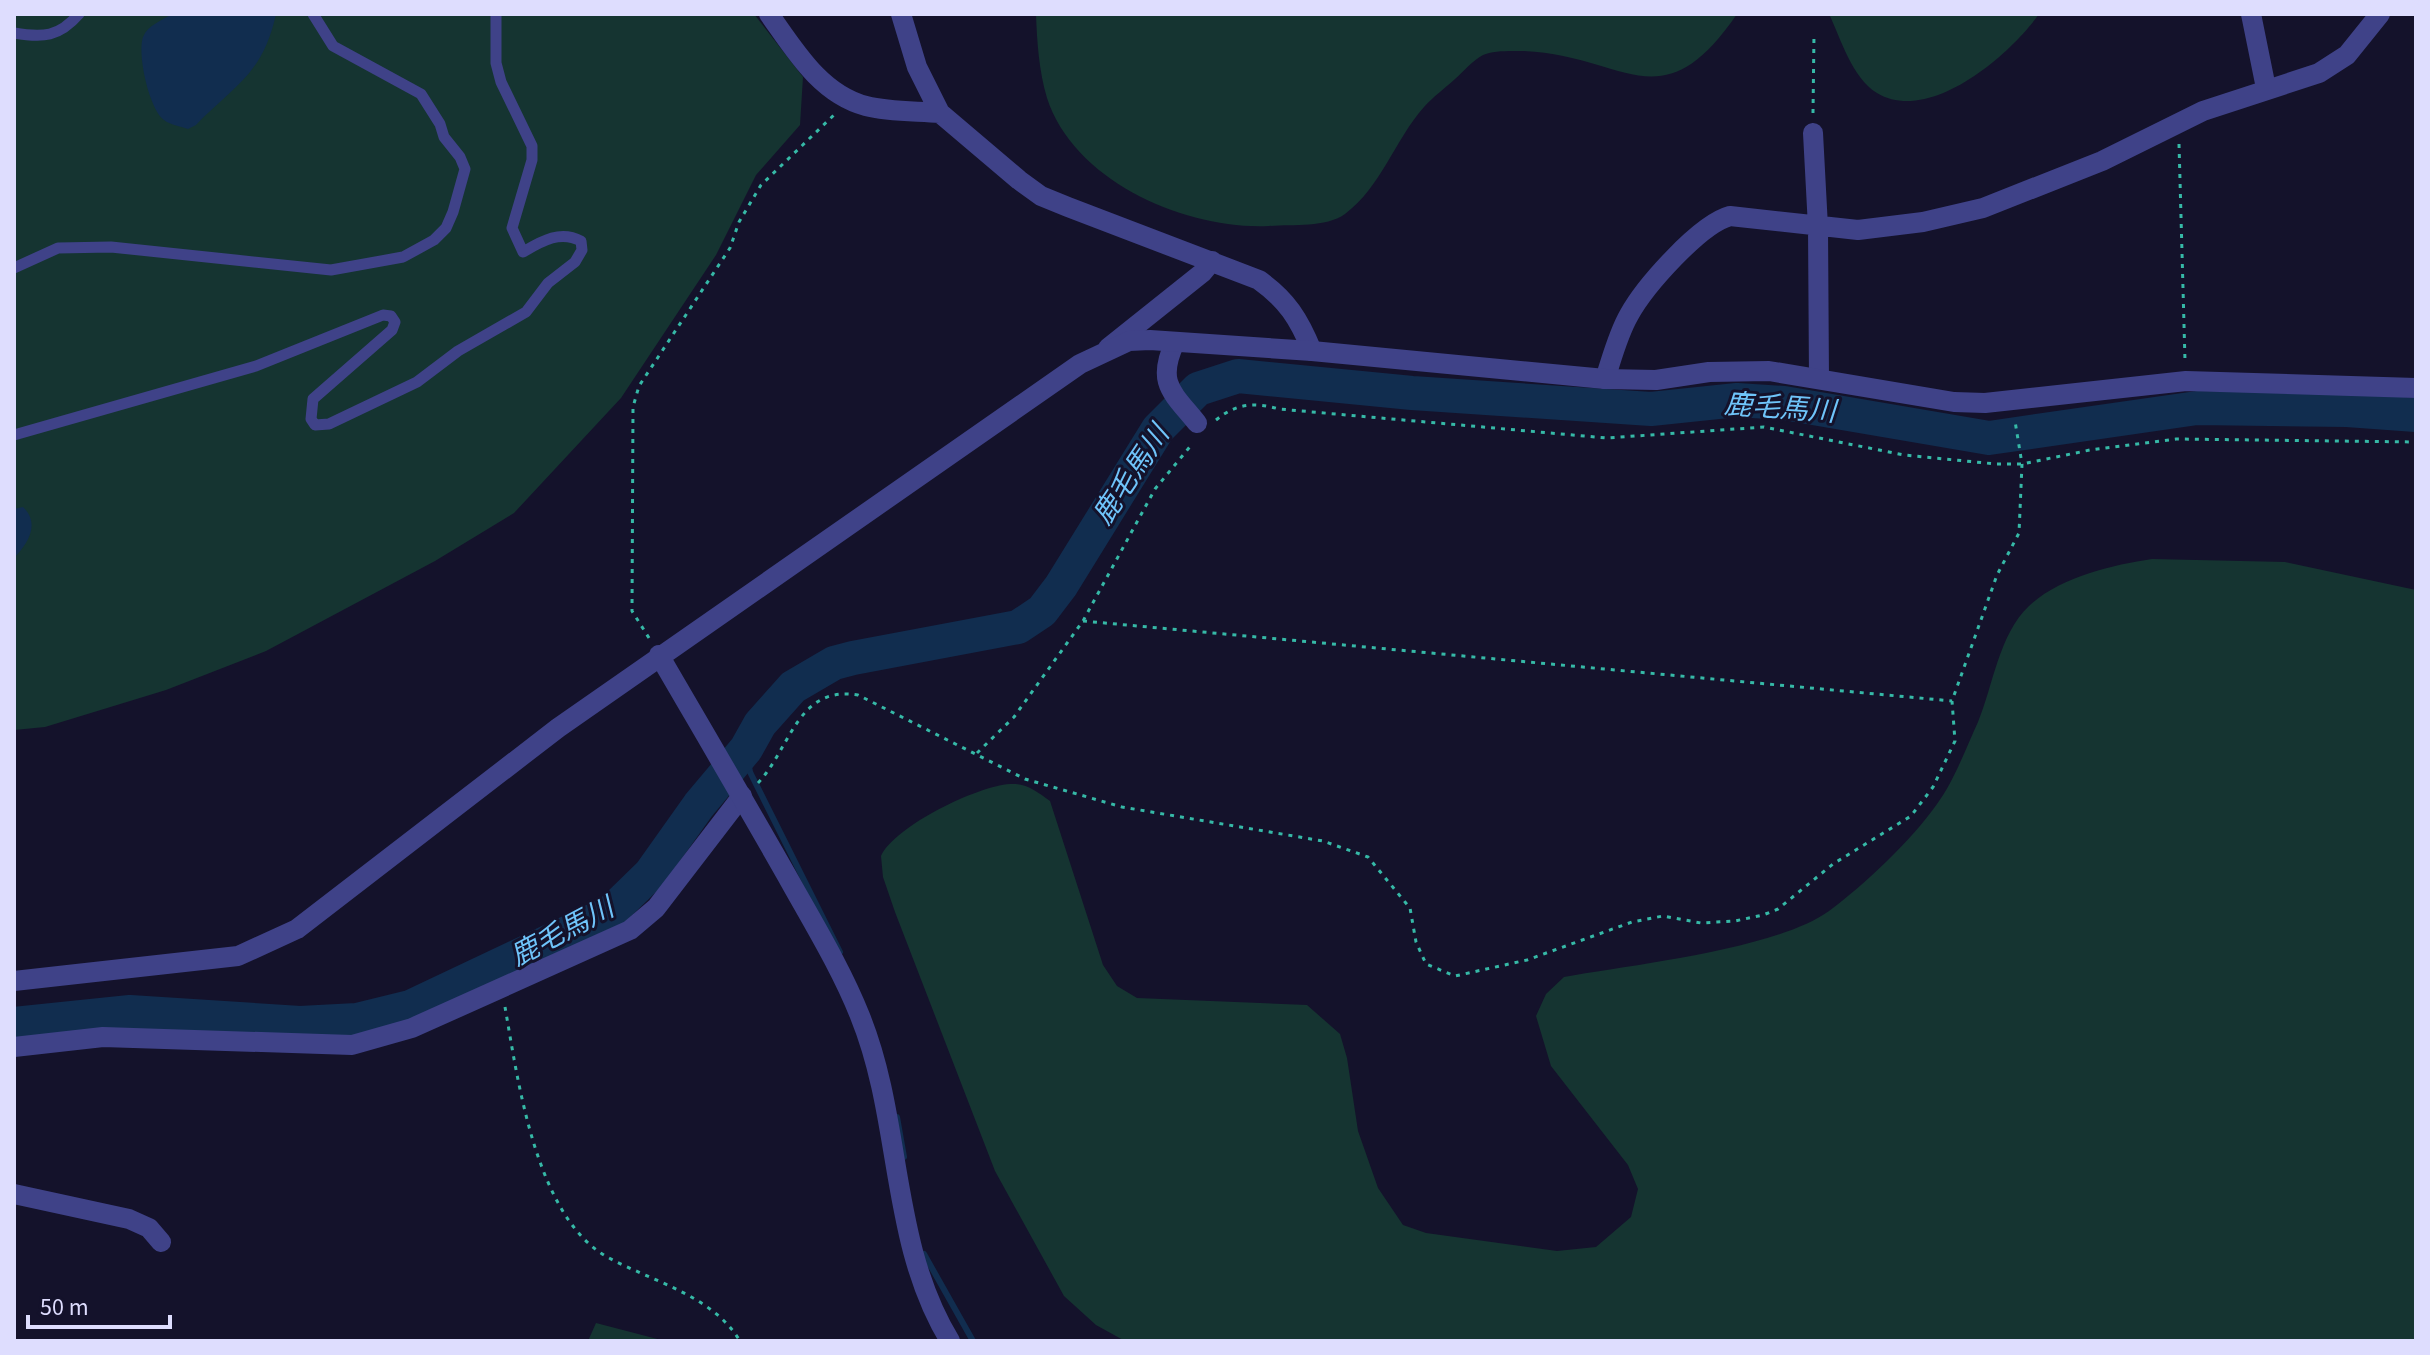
<svg xmlns="http://www.w3.org/2000/svg" width="2430" height="1355" font-family="'Source Sans 3','Noto Sans JP',sans-serif">
	<rect width="100%" height="100%" fill="#14122b"/>
	<path fill="#153431" d="M14,14H754L803,77L800,125L756,175L716,255L621,398L514,513L435,561L266,651L166,690L45,727L14,730Z
		M1036,14H1737C1661,125 1625,55 1524,51C1513,51 1493,50 1483,55C1473,60 1463,72 1455,79C1445,88 1433,97 1424,107C1394,141 1382,186 1345,214C1325,228 1293,224 1269,226C1187,230 1074,182 1047,98C1039,71 1037,42 1036,14Z
		M1829,14H2039C2011,54 1930,125 1877,93C1852,78 1841,39 1829,14Z
		M2152,559L2285,562L2416,590V1341H1125L1096,1325L1064,1296L995,1171L895,912L883,877L881,856C895,826 977,786 1010,784C1027,783 1037,792 1050,801L1103,965L1117,986L1137,998L1307,1005L1340,1034L1347,1058L1358,1131L1378,1188L1403,1225L1426,1233L1557,1251L1596,1247L1631,1217L1638,1189L1628,1165L1551,1066L1536,1016L1546,994L1564,977C1631,965 1777,949 1829,911C1864,885 1912,840 1937,804C1954,781 1966,748 1978,722C1993,686 1999,634 2029,606C2060,577 2112,565 2152,559Z
		M596,1323L665,1341H588Z"/>
	<path fill="#112d4f" d="M172,14H276C263,74 235,85 196,125L188,129C180,126 170,125 164,120C149,109 137,54 143,37C148,25 161,21 172,14Z
		M23,507C40,523 29,543 14,558V509Z"/>
	<g fill="none" stroke-linecap="round" stroke-linejoin="round">
		<path stroke="#112d4f" stroke-width="6" d="M746,749L750,772L840,952
			M897,1117L904,1157
			M924,1254L973,1341"/>
		<path stroke="#112d4f" stroke-width="34" d="M14,1024L130,1012L300,1023L357,1020L410,1007L611,912L650,874L699,805L746,749L760,724L793,687L834,663L853,658L1018,627L1042,611L1061,586L1158,429L1198,389L1238,376L1412,393L1651,409L1737,400L1784,403L1989,438L2197,408L2347,410L2416,415"/>
		<path stroke="#36b9a7" stroke-width="3" stroke-dasharray="4 6" stroke-linecap="butt" d="M1813,113L1814,34
			M2179,144L2185,361
			M1216,420C1237,403 1254,402 1279,409L1607,438L1764,427L1904,455L1996,464H2022L2090,450L2176,439L2416,442
			M1083,621L1952,701
			M649,638L632,611L633,407L639,386L730,248L739,222L761,185L835,114
			M977,753L1014,717L1083,621L1155,489L1193,443
			M758,783C791,748 797,685 858,695L1025,779L1122,807L1323,841L1368,857L1410,908L1416,942L1426,964L1455,976L1527,960L1632,922L1663,916L1701,923L1735,921L1763,915L1778,909L1833,864L1911,816L1933,787L1955,741L1952,701L1997,575L2019,533L2022,464L2015,421
			M505,1007C518,1081 536,1219 609,1258C654,1282 713,1296 740,1341"/>
		<path stroke="#3f4288" stroke-width="11" d="M14,33C43,38 59,37 79,14
			M14,268L58,248L111,247L331,270L403,257L434,240L446,228L453,212L465,169L460,157L444,137L440,124L421,94L333,46L313,14
			M14,435L256,366L383,315L391,316L395,322L392,330L313,399L311,419L315,425L329,424L417,382L458,351L526,312L548,283L575,262L582,250L581,241C560,230 542,241 523,252L512,228L532,160V146L501,82L496,63V14"/>
		<path stroke="#3f4288" stroke-width="20" d="M769,14C794,49 820,94 866,106C889,112 916,111 940,113
			M901,14L917,67L940,113L1019,180L1041,196L1068,207L1259,280C1287,300 1299,319 1312,351
			M2251,14L2266,88
			M1813,133L1818,227L1819,379
			M1175,342C1156,383 1172,392 1197,423
			M1108,348L1202,273L1212,261
			M1605,379C1612,358 1618,334 1629,315C1645,286 1700,224 1730,216L1858,230L1923,222L1983,208L2102,161L2203,111L2319,73L2347,55L2380,14
			M14,1047L103,1037L352,1045L412,1028L630,930L656,908L742,796
			M14,1194L129,1219L149,1228L161,1242"/>
		<path stroke="#3f4288" stroke-width="20" d="M659,655C702,729 745,802 787,876C812,921 841,968 860,1016C903,1122 889,1241 950,1341
			M14,981L238,956L297,929L558,728L1080,364L1129,341L1150,340L1312,351L1605,379L1656,380L1709,372L1769,371L1954,402L1985,403L2186,381L2416,388"/>
	</g>
	<g text-anchor="middle" dominant-baseline="central" stroke-width="6" stroke-linejoin="round" paint-order="stroke">
		<g font-size="28" font-style="italic" fill="#6fc4fa" stroke="#14122b">
			<text transform="translate(1780 408) rotate(4)">鹿毛馬川</text>
			<text transform="translate(1131 475) rotate(-56)">鹿毛馬川</text>
			<text transform="translate(562 932) rotate(-28)">鹿毛馬川</text>
		</g>
	</g>
	<rect width="2430" height="1355" fill="none" stroke="#deddfe" stroke-width="32"/>
	<path d="M28 1315v12h142v-12" fill="none" stroke="#deddfe" stroke-width="4"/>
	<text x="40" y="1315" font-size="24" fill="#deddfe" stroke="#14122b" stroke-width="6" paint-order="stroke">50 m</text>
</svg>
